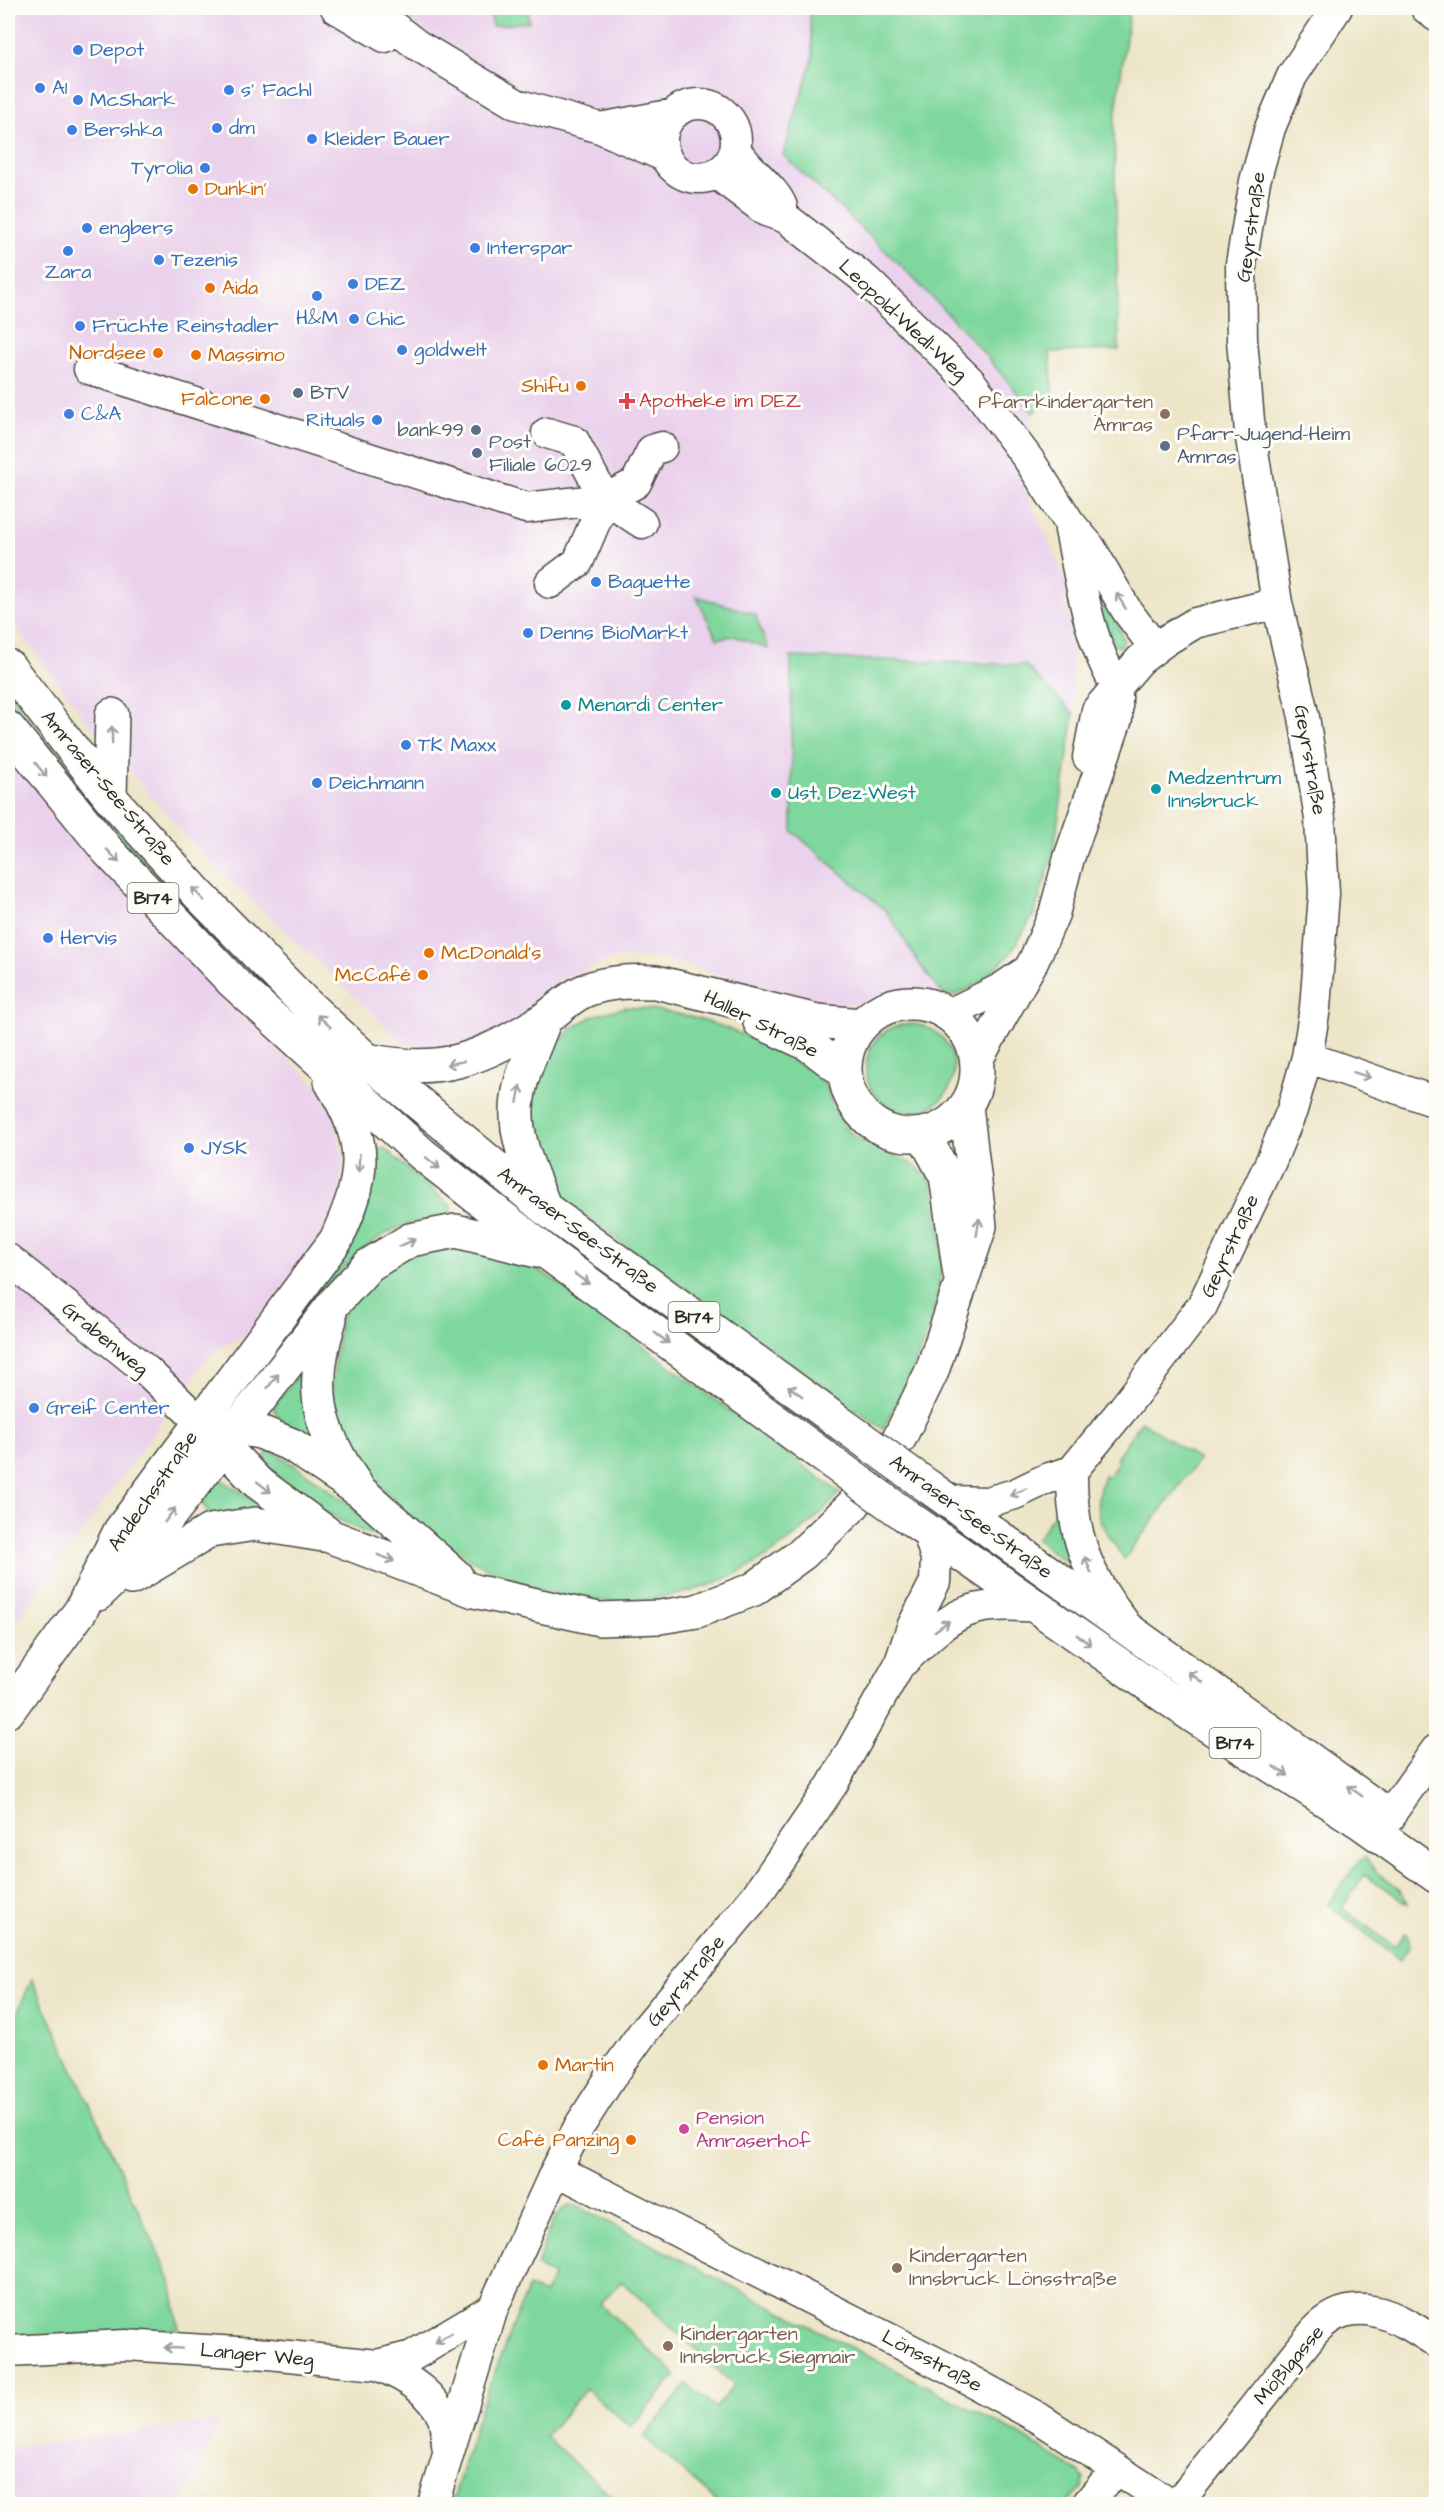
<svg xmlns="http://www.w3.org/2000/svg" width="1444" height="2512" font-family="'Architects Daughter',sans-serif">
	<rect width="100%" height="100%" fill="#fdfcf7"/>
	<filter id="ink" filterUnits="userSpaceOnUse"><feTurbulence type="fractalNoise" baseFrequency=".0167" numOctaves="2"/><feDisplacementMap in="SourceGraphic" scale="12" xChannelSelector="R" yChannelSelector="G"/><feConvolveMatrix kernelMatrix="1 2 1 2 8 2 1 2 1" color-interpolation-filters="sRGB"/></filter>
	<filter id="wash" filterUnits="userSpaceOnUse"><feTurbulence type="fractalNoise" baseFrequency=".008" numOctaves="4" result="noise"/><feDisplacementMap in="SourceGraphic" scale="24" xChannelSelector="R" yChannelSelector="G"/><feGaussianBlur stdDeviation="1.35" result="paint"/><feColorMatrix in="noise" values="0 0 0 0 0 0 0 0 0 0 0 0 0 0 0 0 0 1.4 0 .05"/><feComposite in="paint" operator="in"/></filter>
	<g filter="url(#wash)">
		<rect width="100%" height="100%" fill="#ede5c7"/>
		<path fill="#ead1ec" d="M8,8H809L813,57L784,155L877,242L958,322L999,369L1033,413L1020,479L1071,592L1064,599L1071,626L1074,714L1025,665L792,831L887,912L920,965L942,993L833,1006L661,958H614L565,977L491,1039L449,1051L405,1044L197,849L89,724L8,616Z
			M8,755L58,821L249,1021L317,1086L333,1115L344,1159L337,1210L319,1238L251,1332L212,1352L8,1634Z
			M221,2421L182,2502L164,2504H8V2448Z"/>
		<path fill="#7ed79c" stroke="#548164" stroke-width="1.5" d="M491,8H528L529,22L492,26Z
			M809,8H1130L1114,126L1119,350L1050,352L1053,397L1033,413C960,318 872,237 783,155L813,57Z
			M1104,590L1124,640L1120,647L1113,645L1093,595Z
			M696,596L755,614L768,649L734,636L717,639Z
			M791,657L1025,665L1074,714L1053,855L1034,914L1010,954L979,983L955,996L942,993L920,965L887,912L792,831Z
			M8,692L96,801L393,1102L554,1235L834,1438L830,1443L478,1183L265,992L104,821L8,704Z
			M625,1007C686,1010 743,1030 795,1062C803,1067 816,1072 821,1080C831,1093 833,1112 843,1125C865,1153 908,1151 930,1180C935,1187 935,1202 937,1211C955,1290 918,1361 883,1429L572,1207L545,1175L529,1103L539,1071L569,1030L593,1016Z
			M866 1068a44 44 0 1 1 88 0a44 44 0 1 1-88 0Z
			M378,1148L385,1149L450,1205L452,1209L450,1214C431,1220 411,1221 393,1230C340,1255 305,1319 271,1365L264,1360L357,1233L368,1204L372,1156Z
			M452,1243L524,1261L559,1283L840,1493C713,1636 537,1634 400,1506C372,1480 358,1461 341,1427C338,1421 332,1413 332,1406C331,1396 338,1322 342,1316C351,1302 374,1276 387,1265C399,1255 436,1248 452,1243Z
			M301,1370L317,1432L307,1440L279,1418L273,1408Z
			M1141,1421L1199,1460L1124,1559C1101,1523 1089,1518 1104,1475L1109,1476L1119,1460L1116,1458Z
			M269,1450C289,1459 377,1521 382,1539C337,1523 295,1494 260,1463Z
			M222,1480L265,1508L212,1517L201,1502L214,1485Z
			M921,1499L968,1535L964,1537L917,1504Z
			M1059,1507L1074,1568L1036,1540Z
			M1365,1857L1375,1871L1400,1890L1409,1904L1364,1875L1342,1908L1395,1947L1405,1933L1409,1938L1410,1946L1400,1960L1328,1904L1358,1862Z
			M32,1979L171,2281L179,2329L8,2340V2034Z
			M573,2204L1017,2433L1079,2472L1084,2479L1082,2488L1066,2504H720L644,2437L687,2384L715,2408L734,2385L621,2281L600,2304L676,2375L631,2427L586,2389L545,2436L621,2504H452L479,2412L528,2287L545,2294L553,2276L537,2266C544,2247 550,2210 573,2204Z"/>
	</g>
	<g filter="url(#ink)">
		<g fill="none" stroke-linecap="round" stroke-linejoin="round">
			<defs>
				<path id="minor" d="M336,8L385,37
					M369,8L417,45L516,104L600,128L666,157
					M1426,8L1436,16
					M662 141a37 37 0 1 1 74 0a37 37 0 1 1-74 0Z
					M600,128L674,114
					M735,149C747,169 776,189 782,207
					M717,174L766,211L786,218L866,280L970,381L1029,460L1069,522L1090,547L1127,611L1155,648
					M89,369L526,508L605,499L578,562L550,583
					M547,433L574,441L605,499L642,523
					M590,507L636,483L652,450L662,447
					M1070,530C1081,582 1088,641 1117,687
					M1088,757L1097,710L1140,660L1165,641L1195,623L1277,603
					M949,1014L1002,988L1024,973
					M1307,1057L1436,1102
					M977,1061L1034,960L1054,914L1069,858L1117,719V687
					M8,1259L146,1370L200,1422
					M1072,1471C1071,1532 1086,1574 1124,1622
					M950,1501L987,1502L1015,1494L1046,1479L1072,1471L1123,1409L1202,1306L1271,1161L1292,1110L1307,1057L1315,1008L1324,894L1320,819L1304,717L1277,603L1250,432L1242,340L1241,264L1255,181L1270,128L1292,76L1337,8
					M904,1661C953,1613 965,1601 1036,1607
					M1389,1816L1436,1750
					M556,2170L947,2368L1039,2418L1170,2504
					M8,2351L125,2345L269,2354L377,2365L412,2356L493,2308
					M377,2365C403,2375 432,2391 443,2418C446,2428 446,2441 448,2451
					M433,2504L493,2308L556,2170L580,2125L609,2080L644,2031L756,1896L832,1785L899,1665L912,1627L935,1582L936,1558L927,1530
					M1087,2504L1116,2469
					M1177,2504L1314,2332C1353,2289 1398,2317 1436,2342"/>
				<path id="major" d="M8,666L110,797L199,895L305,1003L367,1060L546,1209L843,1425
					M8,728L108,851L233,982L422,1154L550,1255L822,1455
					M110,797L112,715
					M845 1069a66 66 0 1 1 132 0a66 66 0 1 1-132 0Z
					M760,1022L808,1044L845,1072
					M367,1060C441,1076 481,1059 543,1020C557,1011 568,998 584,991C606,981 633,981 656,982L817,1021L861,1025
					M923,1134L946,1176L960,1275
					M544,1206C531,1172 512,1136 518,1098C521,1072 536,1044 545,1019
					M330,1319C309,1385 316,1427 356,1485
					M200,1422L257,1482L332,1537L474,1591L599,1619L660,1617L697,1611L754,1589L802,1554L853,1505L900,1437L932,1371L980,1226L966,1106
					M219,1425L260,1432L292,1445L360,1491L456,1576
					M929,1487L1389,1816
					M908,1517L1193,1716L1360,1822L1436,1876
					M131,1578L210,1531L255,1524L323,1535
					M98,1594L139,1555L335,1302L369,1265L410,1240L456,1231L537,1251
					M8,1711L81,1610L120,1531L336,1240C366,1175 369,1144 331,1082"/>
			</defs>
			<use href="#minor" stroke="#484742" stroke-width="33"/>
			<use href="#major" stroke="#484742" stroke-width="36"/>
			<use href="#minor" stroke="#fff" stroke-width="30"/>
			<use href="#major" stroke="#fff" stroke-width="33"/>
			<defs>
				<path id="major-bridge" d="M843,1425L929,1487
					M822,1455L908,1517"/>
			</defs>
			<use href="#major-bridge" stroke="#484742" stroke-width="36" stroke-linecap="butt"/>
			<use href="#major-bridge" stroke="#fff" stroke-width="33"/>
		</g>
		<defs><path id="oneway-shaft" d="M-6 0H5M1.5-3L5.5 0L1.5 3" fill="none" stroke-width="1.6" stroke-linecap="round" stroke-linejoin="round" transform="scale(1.5)"/></defs>
		<g stroke="#a0a0a0">
			<use href="#oneway-shaft" transform="translate(1121 601) rotate(-121)"/>
			<use href="#oneway-shaft" transform="translate(112 735) rotate(-91)"/>
			<use href="#oneway-shaft" transform="translate(41 770) rotate(51)"/>
			<use href="#oneway-shaft" transform="translate(113 856) rotate(47)"/>
			<use href="#oneway-shaft" transform="translate(198 894) rotate(-133)"/>
			<use href="#oneway-shaft" transform="translate(324 1021) rotate(-137)"/>
			<use href="#oneway-shaft" transform="translate(455 1063) rotate(168)"/>
			<use href="#oneway-shaft" transform="translate(1362 1075) rotate(18)"/>
			<use href="#oneway-shaft" transform="translate(519 1094) rotate(-80)"/>
			<use href="#oneway-shaft" transform="translate(359 1163) rotate(92)"/>
			<use href="#oneway-shaft" transform="translate(433 1163) rotate(39)"/>
			<use href="#oneway-shaft" transform="translate(978 1227) rotate(-81)"/>
			<use href="#oneway-shaft" transform="translate(407 1243) rotate(-24)"/>
			<use href="#oneway-shaft" transform="translate(582 1279) rotate(36)"/>
			<use href="#oneway-shaft" transform="translate(662 1338) rotate(36)"/>
			<use href="#oneway-shaft" transform="translate(273 1381) rotate(-52)"/>
			<use href="#oneway-shaft" transform="translate(795 1391) rotate(-144)"/>
			<use href="#oneway-shaft" transform="translate(264 1487) rotate(38)"/>
			<use href="#oneway-shaft" transform="translate(1018 1492) rotate(157)"/>
			<use href="#oneway-shaft" transform="translate(170 1515) rotate(-53)"/>
			<use href="#oneway-shaft" transform="translate(386 1558) rotate(21)"/>
			<use href="#oneway-shaft" transform="translate(1088 1565) rotate(-113)"/>
			<use href="#oneway-shaft" transform="translate(942 1626) rotate(-35)"/>
			<use href="#oneway-shaft" transform="translate(1084 1640) rotate(35)"/>
			<use href="#oneway-shaft" transform="translate(1195 1677) rotate(-144)"/>
			<use href="#oneway-shaft" transform="translate(1281 1771) rotate(32)"/>
			<use href="#oneway-shaft" transform="translate(1355 1791) rotate(-145)"/>
			<use href="#oneway-shaft" transform="translate(443 2338) rotate(149)"/>
			<use href="#oneway-shaft" transform="translate(173 2348) rotate(-176)"/>
		</g>
	</g>
	<g fill="#3f7fe0" stroke="#fdfcf7" stroke-width="2">
		<circle cx="78" cy="50" r="6"/>
		<circle cx="40" cy="88" r="6"/>
		<circle cx="229" cy="90" r="6"/>
		<circle cx="78" cy="100" r="6"/>
		<circle cx="217" cy="128" r="6"/>
		<circle cx="72" cy="130" r="6"/>
		<circle cx="312" cy="139" r="6"/>
		<circle cx="205" cy="168" r="6"/>
		<circle cx="87" cy="228" r="6"/>
		<circle cx="475" cy="248" r="6"/>
		<circle cx="68" cy="251" r="6"/>
		<circle cx="159" cy="260" r="6"/>
		<circle cx="353" cy="284" r="6"/>
		<circle cx="317" cy="296" r="6"/>
		<circle cx="354" cy="319" r="6"/>
		<circle cx="80" cy="326" r="6"/>
		<circle cx="402" cy="350" r="6"/>
		<circle cx="69" cy="414" r="6"/>
		<circle cx="377" cy="420" r="6"/>
		<circle cx="596" cy="582" r="6"/>
		<circle cx="528" cy="633" r="6"/>
		<circle cx="406" cy="745" r="6"/>
		<circle cx="317" cy="783" r="6"/>
		<circle cx="48" cy="938" r="6"/>
		<circle cx="189" cy="1148" r="6"/>
		<circle cx="34" cy="1408" r="6"/>
	</g>
	<g fill="#e8710a" stroke="#fdfcf7" stroke-width="2">
		<circle cx="193" cy="189" r="6"/>
		<circle cx="210" cy="288" r="6"/>
		<circle cx="158" cy="353" r="6"/>
		<circle cx="196" cy="355" r="6"/>
		<circle cx="581" cy="386" r="6"/>
		<circle cx="265" cy="399" r="6"/>
		<circle cx="429" cy="953" r="6"/>
		<circle cx="423" cy="975" r="6"/>
		<circle cx="543" cy="2065" r="6"/>
		<circle cx="631" cy="2140" r="6"/>
	</g>
	<g fill="#5c6f8a" stroke="#fdfcf7" stroke-width="2">
		<circle cx="298" cy="393" r="6"/>
		<circle cx="476" cy="430" r="6"/>
		<circle cx="1165" cy="446" r="6"/>
		<circle cx="477" cy="453" r="6"/>
	</g>
	<path fill="#e0444e" stroke="#fdfcf7" stroke-width="2" d="M624 392h6v6h6v6h-6v6h-6v-6h-6v-6h6z"/>
	<g fill="#8d6e63" stroke="#fdfcf7" stroke-width="2">
		<circle cx="1165" cy="414" r="6"/>
		<circle cx="897" cy="2268" r="6"/>
		<circle cx="668" cy="2346" r="6"/>
	</g>
	<g fill="#0f9aa8" stroke="#fdfcf7" stroke-width="2">
		<circle cx="566" cy="705" r="6"/>
		<circle cx="1156" cy="789" r="6"/>
		<circle cx="776" cy="793" r="6"/>
	</g>
	<circle fill="#d1479c" stroke="#fdfcf7" stroke-width="2" cx="684" cy="2129" r="6"/>
	<g text-anchor="middle" dominant-baseline="central" stroke-width="6" stroke-linejoin="round" paint-order="stroke">
		<g fill="#fdfcf7" stroke="#6a6a68" stroke-width="1.5">
			<rect x="127.5" y="883" width="51" height="30" rx="4.5"/>
			<rect x="668.5" y="1302" width="51" height="30" rx="4.5"/>
			<rect x="1209.5" y="1728" width="51" height="30" rx="4.5"/>
		</g>
		<g font-size="18" font-weight="bold" fill="#2b2b2b">
			<text x="153" y="898">B174</text>
			<text x="694" y="1317">B174</text>
			<text x="1235" y="1743">B174</text>
		</g>
		<g font-size="20" fill="#366cbe" stroke="#fdfcf7" text-anchor="start">
			<text x="90" y="50">Depot</text>
			<text x="52" y="88">A1</text>
			<text x="241" y="90">s' Fachl</text>
			<text x="90" y="100">McShark</text>
			<text x="229" y="128">dm</text>
			<text x="84" y="130">Bershka</text>
			<text x="324" y="139">Kleider Bauer</text>
			<text x="193" y="168" text-anchor="end">Tyrolia</text>
			<text x="99" y="228">engbers</text>
			<text x="487" y="248">Interspar</text>
			<text x="171" y="260">Tezenis</text>
			<text x="68" y="272" text-anchor="middle">Zara</text>
			<text x="365" y="284">DEZ</text>
			<text x="317" y="318" text-anchor="middle">H&amp;M</text>
			<text x="366" y="319">Chic</text>
			<text x="92" y="326">Früchte Reinstadler</text>
			<text x="414" y="350">goldwelt</text>
			<text x="81" y="414">C&amp;A</text>
			<text x="365" y="420" text-anchor="end">Rituals</text>
			<text x="608" y="582">Baguette</text>
			<text x="540" y="633">Denns BioMarkt</text>
			<text x="418" y="745">TK Maxx</text>
			<text x="329" y="783">Deichmann</text>
			<text x="60" y="938">Hervis</text>
			<text x="201" y="1148">JYSK</text>
			<text x="46" y="1408">Greif Center</text>
		</g>
		<g font-size="20" fill="#c56008" stroke="#fdfcf7" text-anchor="start">
			<text x="205" y="189">Dunkin'</text>
			<text x="222" y="288">Aida</text>
			<text x="146" y="353" text-anchor="end">Nordsee</text>
			<text x="208" y="355">Massimo</text>
			<text x="569" y="386" text-anchor="end">Shifu</text>
			<text x="253" y="399" text-anchor="end">Falcone</text>
			<text x="441" y="953">McDonald's</text>
			<text x="411" y="975" text-anchor="end">McCafé</text>
			<text x="555" y="2065">Martin</text>
			<text x="619" y="2140" text-anchor="end">Café Panzing</text>
		</g>
		<g font-size="20" fill="#2b2b2b" stroke="#fdfcf7">
			<text transform="translate(1251 227) rotate(-82)">Geyrstraße</text>
			<text transform="translate(903 320) rotate(43)">Leopold-Wedl-Weg</text>
			<text transform="translate(1310 760) rotate(80)">Geyrstraße</text>
			<text transform="translate(108 788) rotate(50)">Amraser-See-Straße</text>
			<text transform="translate(761 1024) rotate(27)">Haller Straße</text>
			<text transform="translate(578 1230) rotate(37)">Amraser-See-Straße</text>
			<text transform="translate(1230 1246) rotate(-65)">Geyrstraße</text>
			<text transform="translate(105 1339) rotate(39)">Grabenweg</text>
			<text transform="translate(153 1491) rotate(-55)">Andechsstraße</text>
			<text transform="translate(971 1517) rotate(36)">Amraser-See-Straße</text>
			<text transform="translate(686 1981) rotate(-51)">Geyrstraße</text>
			<text transform="translate(257 2355) rotate(5)">Langer Weg</text>
			<text transform="translate(932 2361) rotate(28)">Lönsstraße</text>
			<text transform="translate(1289 2365) rotate(-50)">Mößlgasse</text>
		</g>
		<g font-size="20" fill="#4e5e75" stroke="#fdfcf7" text-anchor="start">
			<text x="310" y="393">BTV</text>
			<text x="464" y="430" text-anchor="end">bank99</text>
			<text x="1177" y="434">Pfarr-Jugend-Heim<tspan x="1177" dy="23">Amras</tspan></text>
			<text x="489" y="442">Post<tspan x="489" dy="23">Filiale 6029</tspan></text>
		</g>
		<g font-size="20" fill="#be3a42" stroke="#fdfcf7" text-anchor="start">
			<text x="639" y="401">Apotheke im DEZ</text>
		</g>
		<g font-size="20" fill="#785e54" stroke="#fdfcf7" text-anchor="start">
			<text x="1153" y="402" text-anchor="end">Pfarrkindergarten<tspan x="1153" dy="23">Amras</tspan></text>
			<text x="909" y="2256">Kindergarten<tspan x="909" dy="23">Innsbruck Lönsstraße</tspan></text>
			<text x="680" y="2334">Kindergarten<tspan x="680" dy="23">Innsbruck Siegmair</tspan></text>
		</g>
		<g font-size="20" fill="#0d838f" stroke="#fdfcf7" text-anchor="start">
			<text x="578" y="705">Menardi Center</text>
			<text x="1168" y="778">Medzentrum<tspan x="1168" dy="23">Innsbruck</tspan></text>
			<text x="788" y="793">Ust. Dez-West</text>
		</g>
		<g font-size="20" fill="#b23c85" stroke="#fdfcf7" text-anchor="start">
			<text x="696" y="2118">Pension<tspan x="696" dy="23">Amraserhof</tspan></text>
		</g>
	</g>
	<rect width="1444" height="2512" fill="none" stroke="#fdfcf7" stroke-width="30"/>
</svg>
